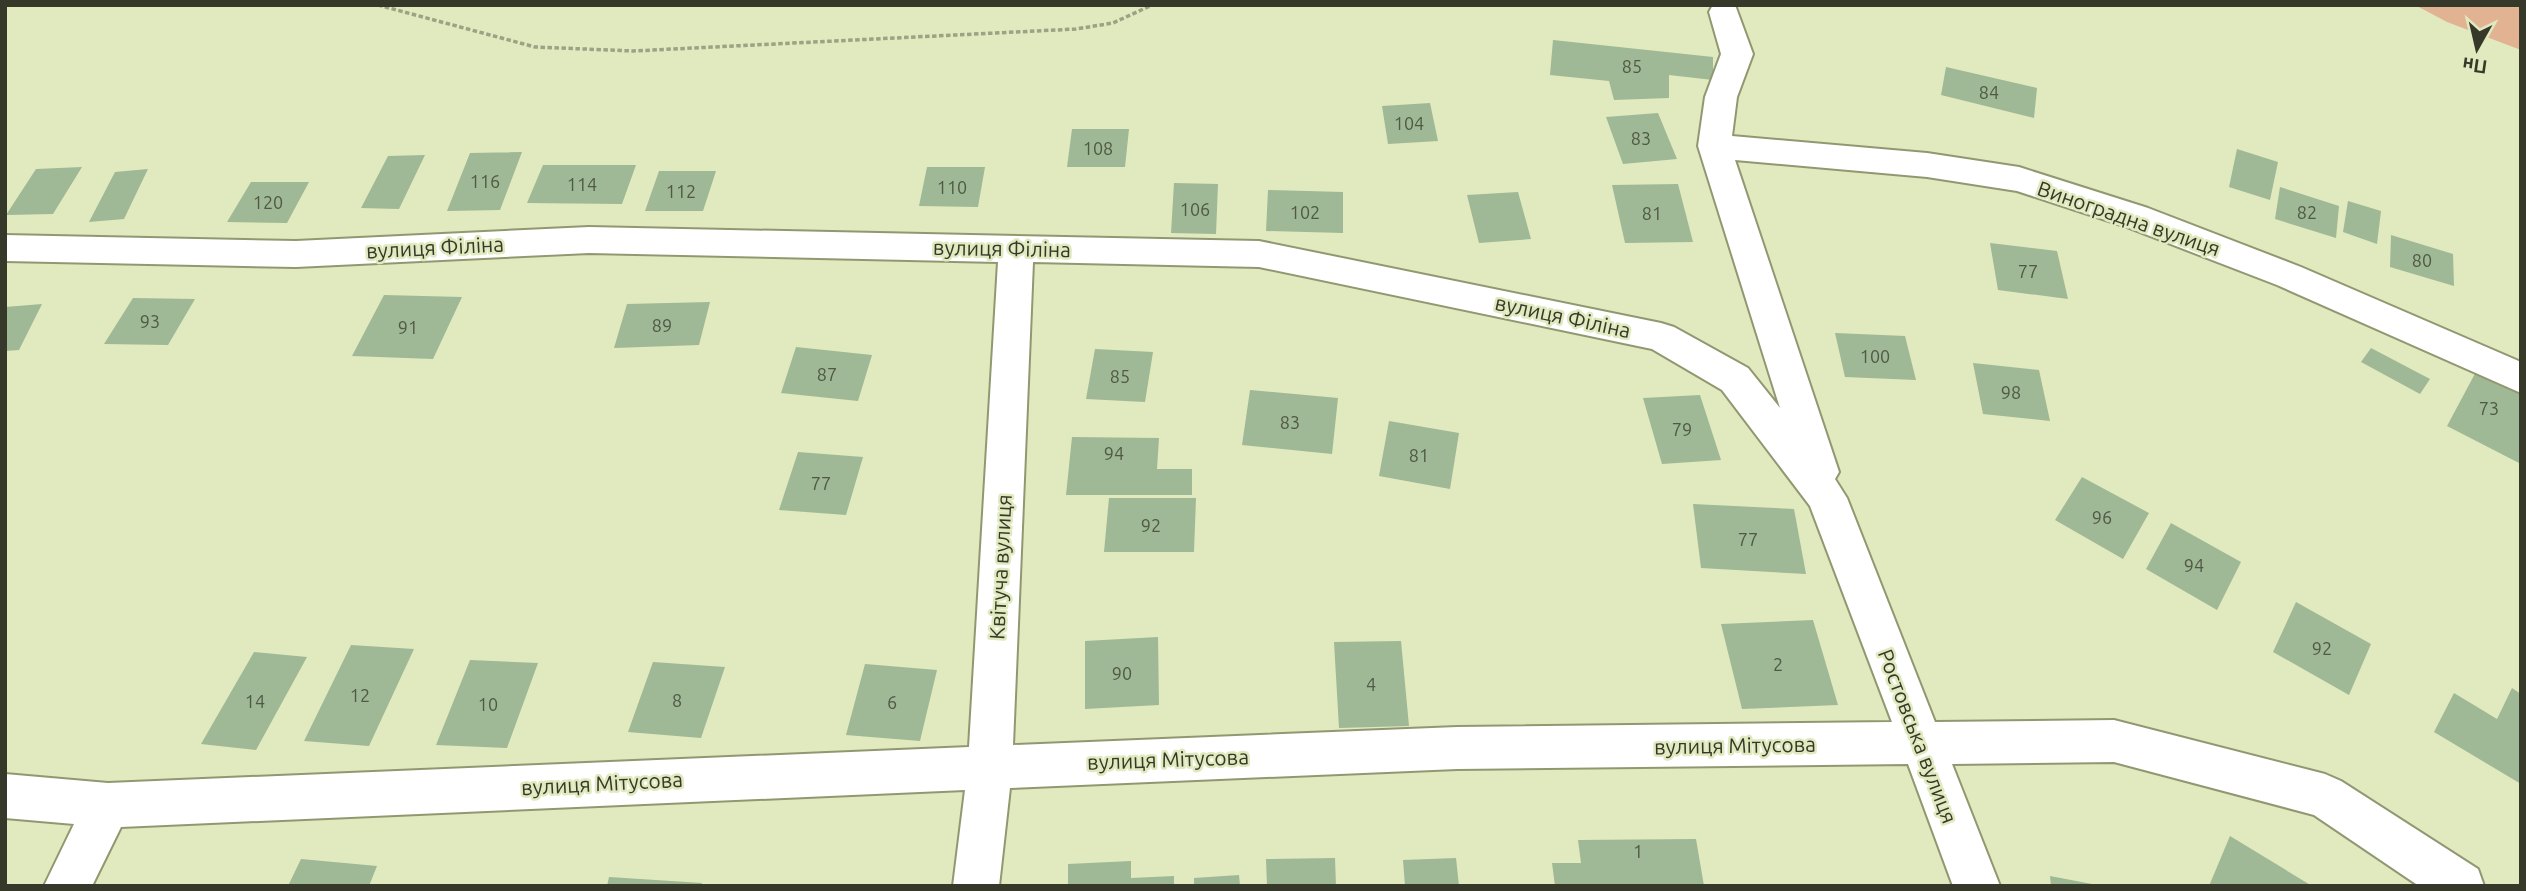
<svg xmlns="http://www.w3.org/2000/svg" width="2526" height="891" font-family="Ubuntu,sans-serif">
	<rect width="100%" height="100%" fill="#e1e9bf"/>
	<path fill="#e2b392" d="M2415,5H2521V50L2447,22Z"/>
	<path fill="#9fb895" d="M1553,40L1713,57V80L1669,75V98L1614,100L1609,81L1550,75Z
		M1946,67L2037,88L2034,118L1941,95Z
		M1430,103L1438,141L1388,144L1382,106Z
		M1658,113L1677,159L1623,164L1606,117Z
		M1072,129H1129L1125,167H1067Z
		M2237,149L2278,162L2270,200L2229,187Z
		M522,152L500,210L447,211L470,153Z
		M425,155L399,209L361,208L388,156Z
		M543,165H636L622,204L527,203Z
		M82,167L53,214L6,215L36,169Z
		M927,167H985L978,207L919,206Z
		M148,169L124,219L89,222L115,172Z
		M659,171H716L703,211H645Z
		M251,182H309L287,223L227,222Z
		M1174,183L1218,184L1216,234L1171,233Z
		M1678,184L1693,242L1625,243L1612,185Z
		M2280,187L2339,206L2336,238L2275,219Z
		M1268,190L1343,192V233L1266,231Z
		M1518,192L1531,239L1479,243L1467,195Z
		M2348,201L2381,211L2377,244L2343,232Z
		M2391,235L2453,254L2454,286L2390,267Z
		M1990,243L2057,251L2068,299L1998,290Z
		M384,295L462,297L433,359L352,356Z
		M133,298L195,299L168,345L104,344Z
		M710,302L699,345L614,348L627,304Z
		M42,304L19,350L5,351V307Z
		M1835,333L1905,336L1916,380L1845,377Z
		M796,347L872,355L858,401L781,393Z
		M2371,348L2430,379L2420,394L2361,362Z
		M1095,349L1153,352L1145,402L1086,399Z
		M1973,363L2039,370L2050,421L1983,414Z
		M2478,368L2521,390L2519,463L2447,426Z
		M1250,390L1338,398L1332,454L1242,445Z
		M1700,395L1721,460L1662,464L1643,398Z
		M1389,421L1459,433L1450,489L1379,476Z
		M1072,437L1159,438L1157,469H1192V495H1066Z
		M798,452L863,457L846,515L779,510Z
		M2082,477L2149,513L2123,559L2055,520Z
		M1109,498H1196L1194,552H1104Z
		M1693,504L1794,509L1806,574L1701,568Z
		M2171,523L2241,562L2217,610L2146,569Z
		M2296,602L2371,644L2349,695L2273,652Z
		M1813,620L1838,705L1742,709L1721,624Z
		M1158,637L1159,705L1085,709V641Z
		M1401,641L1409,726L1339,728L1334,642Z
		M351,645L414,649L369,746L304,741Z
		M254,652L307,657L256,750L201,744Z
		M470,660L538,663L507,748L436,745Z
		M653,662L725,667L701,738L628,732Z
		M865,664L937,670L920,741L846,735Z
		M2512,688L2521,694V784L2434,732L2454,693L2497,719Z
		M2230,836L2312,886H2209Z
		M1696,839L1704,886H1555L1552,863H1581L1578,840Z
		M1335,858L1336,886H1267L1266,859Z
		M1456,858L1459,886H1405L1403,860Z
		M301,859L377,866L369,886H288Z
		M1131,861V878L1174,876V886H1068V864Z
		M1239,875L1240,886H1194V878Z
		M2050,876L2092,884V886H2051Z
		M609,877L702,883L701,886H607Z"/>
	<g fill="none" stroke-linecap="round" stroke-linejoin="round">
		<defs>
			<path id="street" d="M1713,5H1735L1753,54L1737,97L1732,136L1927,153L2019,167L2148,208L2301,267L2521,362V393L2277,285L2124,226L2017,191L1927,177L1735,160L1839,472L1835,479L1847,498L1935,722L2114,720L2325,774L2341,781L2478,869L2484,886H2419L2314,815L2114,762L1952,764L2000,886H1953L1908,764L1457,769L1010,788L999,886H953L965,790L121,827L92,886H44L74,824L5,818V774L108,783L969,747L998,262L589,253L296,267L5,261V235L296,241L589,227L1259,241L1661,323L1674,327L1748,368L1780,408L1698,146L1705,97L1721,54L1709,12ZM1033,262L1259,267L1652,349L1722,390L1810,506L1892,722L1457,727L1013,745Z"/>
		</defs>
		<use href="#street" stroke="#919871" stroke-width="4"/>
		<path stroke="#9ca283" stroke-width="3.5" stroke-dasharray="4.5 2.5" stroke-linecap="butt" d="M378,5L535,47L633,51L1076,29L1113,23L1152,5"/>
		<use href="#street" fill="#fff" fill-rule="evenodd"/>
	</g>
	<g text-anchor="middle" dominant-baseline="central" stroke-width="5" stroke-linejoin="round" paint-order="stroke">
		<g font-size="18" fill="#505944">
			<text x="1632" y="66">85</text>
			<text x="1989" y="92">84</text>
			<text x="1409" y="123">104</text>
			<text x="1641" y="138">83</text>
			<text x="1098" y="148">108</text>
			<text x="485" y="181">116</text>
			<text x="582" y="184">114</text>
			<text x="952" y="187">110</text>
			<text x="681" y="191">112</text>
			<text x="268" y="202">120</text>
			<text x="1195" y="209">106</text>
			<text x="1305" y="212">102</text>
			<text x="2307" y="212">82</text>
			<text x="1652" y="213">81</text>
			<text x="2422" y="260">80</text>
			<text x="2028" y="271">77</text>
			<text x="150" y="321">93</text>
			<text x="662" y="325">89</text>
			<text x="408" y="327">91</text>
			<text x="1875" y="356">100</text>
			<text x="827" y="374">87</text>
			<text x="1120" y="376">85</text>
			<text x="2011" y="392">98</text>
			<text x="2489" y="408">73</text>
			<text x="1290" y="422">83</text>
			<text x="1682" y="429">79</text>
			<text x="1114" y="453">94</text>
			<text x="1419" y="455">81</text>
			<text x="821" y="483">77</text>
			<text x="2102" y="517">96</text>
			<text x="1151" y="525">92</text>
			<text x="1748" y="539">77</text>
			<text x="2194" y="565">94</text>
			<text x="2322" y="648">92</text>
			<text x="1778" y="664">2</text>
			<text x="1122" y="673">90</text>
			<text x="1371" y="684">4</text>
			<text x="360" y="695">12</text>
			<text x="677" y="700">8</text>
			<text x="255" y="701">14</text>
			<text x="892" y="702">6</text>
			<text x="488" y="704">10</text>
			<text x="1638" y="851">1</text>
		</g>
		<g font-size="21" fill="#363929" stroke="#e1e9bf">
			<text transform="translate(2129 218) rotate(19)">Виноградна вулиця</text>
			<text transform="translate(435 247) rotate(-3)">вулиця Філіна</text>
			<text transform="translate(1002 248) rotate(1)">вулиця Філіна</text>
			<text transform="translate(1563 316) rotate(12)">вулиця Філіна</text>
			<text transform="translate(1000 567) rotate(-87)">Квітуча вулиця</text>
			<text transform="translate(1918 736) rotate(69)">Ростовська вулиця</text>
			<text transform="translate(1735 745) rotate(-1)">вулиця Мітусова</text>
			<text transform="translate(1168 759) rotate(-2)">вулиця Мітусова</text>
			<text transform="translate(602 783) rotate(-3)">вулиця Мітусова</text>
		</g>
	</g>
	<rect width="2526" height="891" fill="none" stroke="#363929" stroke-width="14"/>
	<g transform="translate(2477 49) rotate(188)" stroke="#e1e9bf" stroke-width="5" paint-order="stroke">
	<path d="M0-5L12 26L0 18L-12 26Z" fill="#363929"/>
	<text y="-10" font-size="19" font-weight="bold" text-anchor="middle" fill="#363929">Пн</text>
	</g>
</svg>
